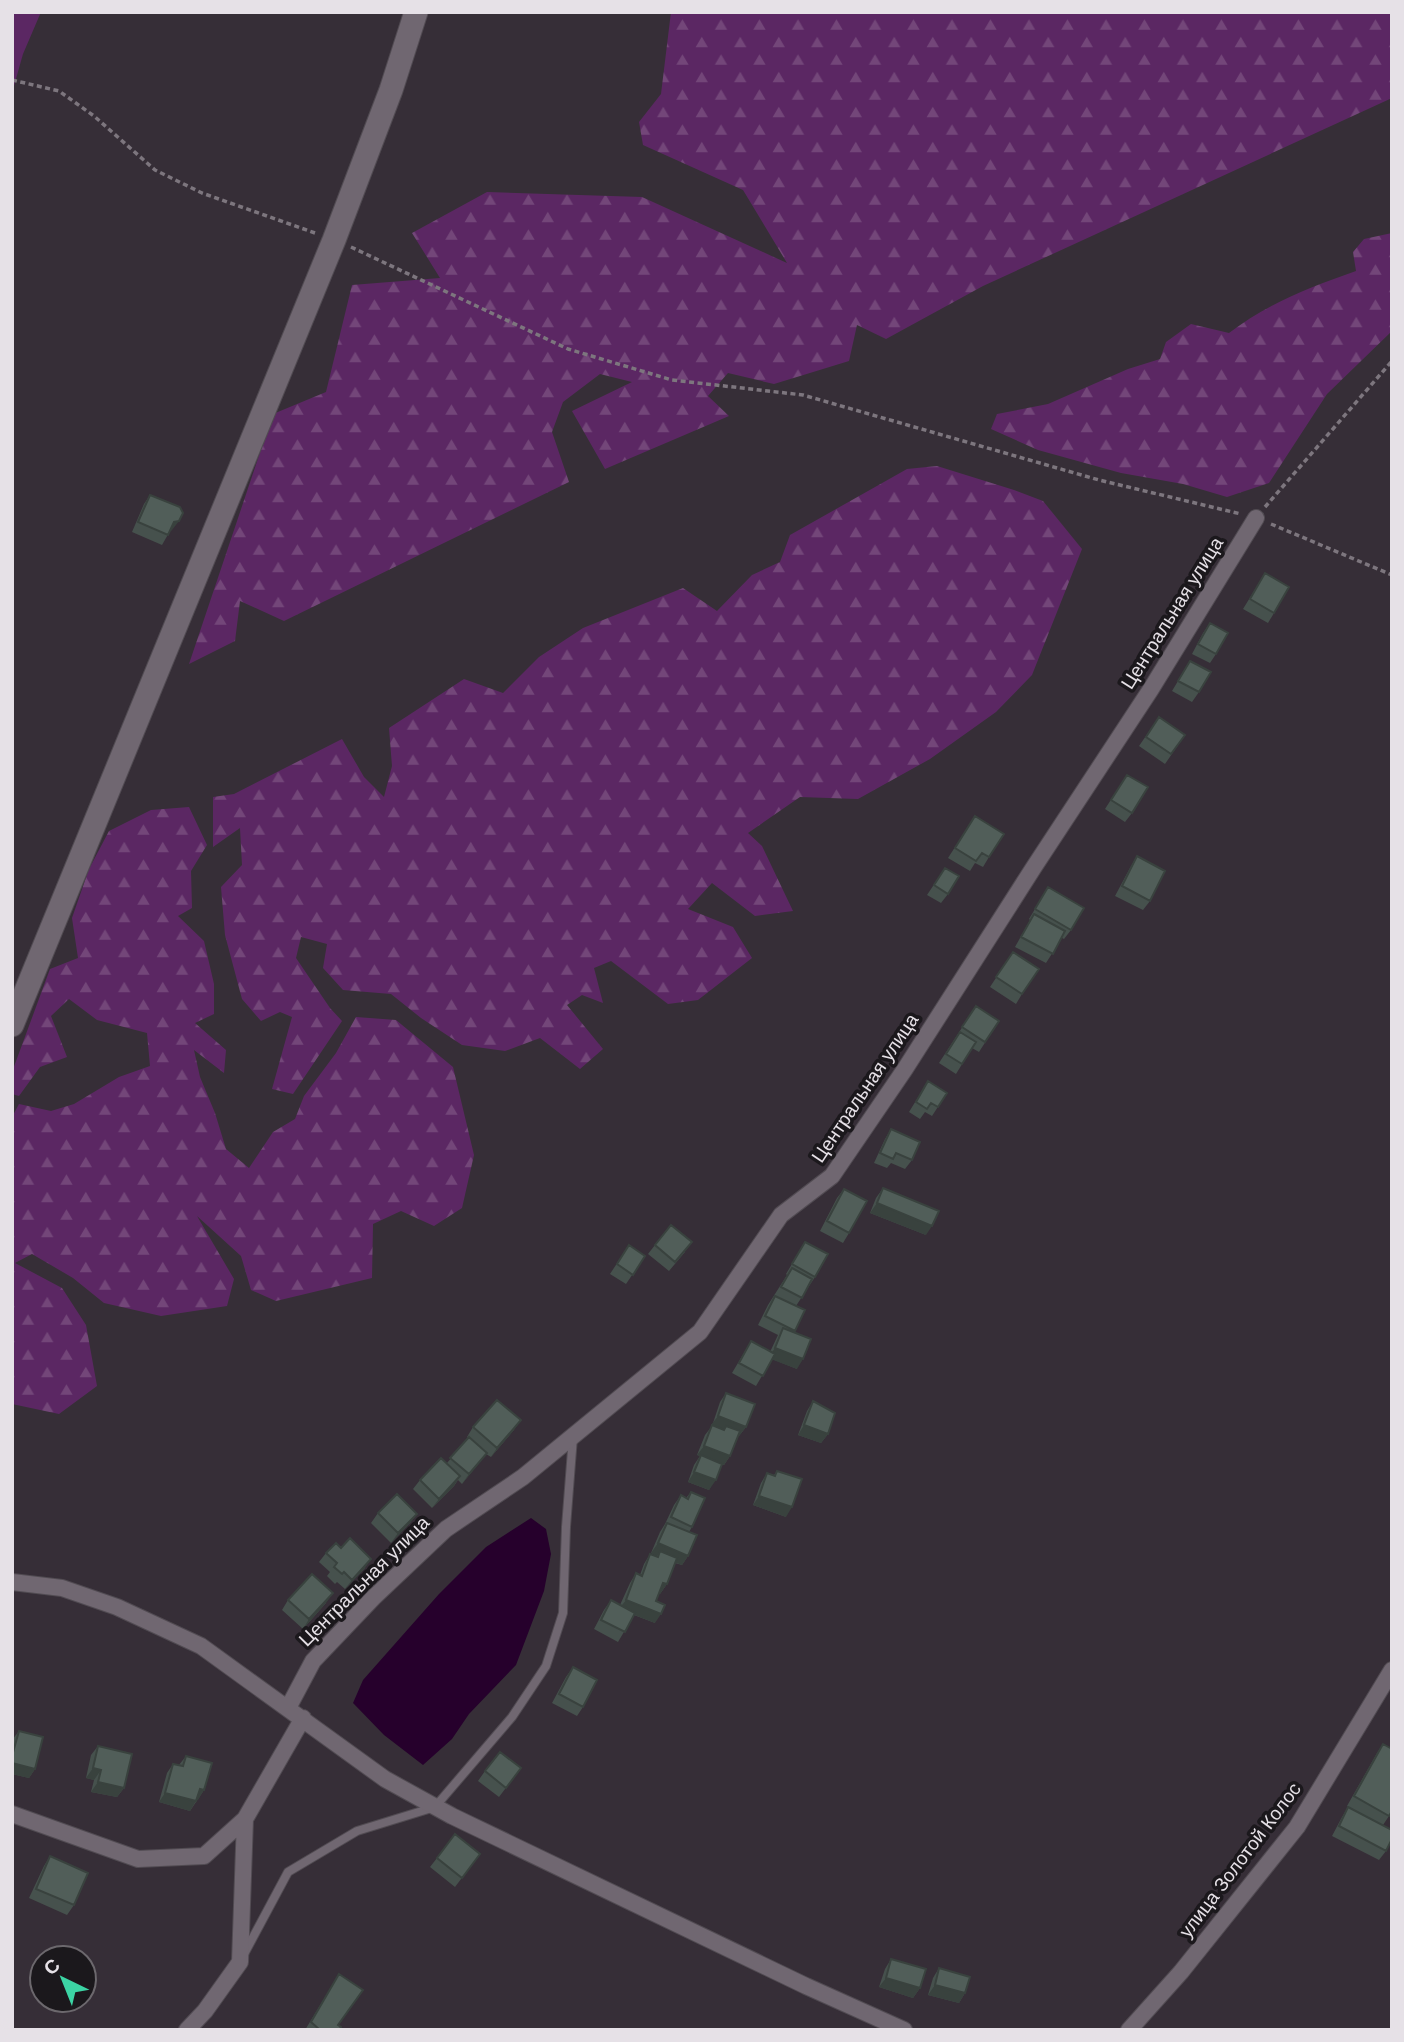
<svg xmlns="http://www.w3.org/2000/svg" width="1404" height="2042" font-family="Helvetica,sans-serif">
	<defs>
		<pattern id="forest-firs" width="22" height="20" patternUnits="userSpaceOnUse" patternTransform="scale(1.75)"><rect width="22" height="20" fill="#5b2763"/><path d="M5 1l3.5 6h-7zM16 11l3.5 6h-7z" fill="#734679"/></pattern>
	</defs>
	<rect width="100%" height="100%" fill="#362e37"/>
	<path fill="#5b2763" d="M12,12H41L23,54L12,93Z"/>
	<path fill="url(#forest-firs)" d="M671,12H1392V98L983,286L886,339L857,325L849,361L774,384L728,373L708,396L729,416L605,469L572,411L632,382L600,374L563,402L552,432L569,482L284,621L240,601L235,641L189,664L273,414L326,392L352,285L440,278L412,233L487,192L642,197L787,263L743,190L643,145L639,122L661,94Z
		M1392,233V331L1327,394L1269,483L1227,497L1183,484L1121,473L1038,450L991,429L997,414L1048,404L1128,369L1160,359L1166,342L1191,324L1229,333C1268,303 1311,287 1356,271L1353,252L1364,239Z
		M937,466L1014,490L1043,501L1082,549L1032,675L996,712L930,759L858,799L800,797L748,833L762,846L793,911L755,916L712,883L688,909L733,927L752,958L698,1000L668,1004L611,961L594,968L603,1003L582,995L567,1005L603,1049L580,1069L540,1038L505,1051L462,1045L421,1018L391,994L343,990L323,968L327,944L301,937L296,958L330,1008L342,1021L293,1094L272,1089L292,1017L280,1012L261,1021L242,999L225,935L221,887L242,865L240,828L213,847V797L234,794L342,739L364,777L384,797L392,766L389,728L464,679L503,693L539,657L583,628L683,588L717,611L752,575L780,562L790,535L907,469Z
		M189,807L207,845L191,871L192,908L178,916L204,941L214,984V1014L195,1023L226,1050L224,1073L194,1050L200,1077L215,1113L226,1149L249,1168L273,1132L295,1119L304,1096L336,1053L356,1017L396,1020L453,1067L474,1155L462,1208L434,1226L401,1211L373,1224L372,1278L276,1301L251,1290L241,1256L197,1216L234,1279L227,1306L161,1316L104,1303L73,1278L32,1254L15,1263L62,1288L86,1325L97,1386L59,1414L12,1404V1117L19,1104L51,1111L74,1104L119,1077L150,1066L147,1033L97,1020L69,999L51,1016L67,1057L40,1067L19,1096L12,1094V1072L50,969L78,958L72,918L89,869L109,831L151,810Z"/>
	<path fill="#26002c" d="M531,1518L546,1529L551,1554L544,1591L516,1665L469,1714L452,1739L423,1765L384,1735L353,1703L363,1680L439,1594L486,1547Z"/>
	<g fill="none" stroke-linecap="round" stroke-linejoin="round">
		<defs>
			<path id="lane" d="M243,1956L288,1872L357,1831L435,1807L512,1717L546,1666L563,1613L566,1527L573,1437"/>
			<path id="street" d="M12,1582L62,1588L117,1607L201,1646L385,1779L452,1816L806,1986L904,2030
				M288,1708L313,1661L373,1598L446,1529L523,1477L700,1332L781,1215L832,1176L905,1069L1034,867L1151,689L1256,518
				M12,1814L138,1859L204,1856L245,1819
				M187,2030L205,2011L240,1962L245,1819L303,1718
				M1129,2030L1181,1972L1297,1827L1392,1670"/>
			<path id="secondary" d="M12,1025L334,240L391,90L416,12"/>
		</defs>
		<use href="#lane" stroke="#514b52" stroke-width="10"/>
		<use href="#street" stroke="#514b52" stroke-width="18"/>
		<use href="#secondary" stroke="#514b52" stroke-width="25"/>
		<path stroke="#7d767e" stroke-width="3.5" stroke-dasharray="5 3.5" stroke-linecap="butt" d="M12,80L59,91L94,116L155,170L202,193L315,233
			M351,247L568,349L672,380L803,395L1099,480L1241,514
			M1265,507L1392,361
			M1271,524L1392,575"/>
		<use href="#lane" stroke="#706771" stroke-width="8"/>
		<use href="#street" stroke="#706771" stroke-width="16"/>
		<use href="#secondary" stroke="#706771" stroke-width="23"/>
	</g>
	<path fill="#46514d" d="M150,495L172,530L170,531L162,545L132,532L144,504Z
		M1265,573L1274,613L1268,623L1243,609Z
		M1210,623L1216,654L1210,663L1192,654L1203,633Z
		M1190,661L1199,692L1192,702L1172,691Z
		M1159,717L1185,735L1165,764L1139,746Z
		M1121,784L1132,813L1125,822L1105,809Z
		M975,816L989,857L983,867L975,863L970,871L948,858Z
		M1137,856L1150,901L1143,910L1115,896L1131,866Z
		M945,868L948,894L941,903L927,895Z
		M1048,887L1071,930L1064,939L1062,938L1046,963L1015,947L1030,920L1029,919Z
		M1013,952L1022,994L1016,1004L990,987Z
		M976,1006L999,1021L979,1052L972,1048L956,1074L939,1063Z
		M928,1081L947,1093L932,1116L925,1112L920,1119L909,1112Z
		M891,1129L912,1160L905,1169L891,1163L887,1168L874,1163L885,1139Z
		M883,1188L926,1235L870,1213L876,1198Z
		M844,1189L849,1233L843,1243L820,1231L837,1198Z
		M805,1242L815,1277L796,1306L805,1310L794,1332L797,1369L772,1359L756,1386L732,1373L751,1341L770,1352L778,1335L758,1325L768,1305L787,1275L786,1274Z
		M629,1245L645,1256L626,1284L610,1274Z
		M655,1245L685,1252L669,1271L648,1254Z
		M726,1393L746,1427L739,1436H738L730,1456L724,1465H722L709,1490L688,1482L694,1465L700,1456L697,1455L705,1435L712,1426L720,1402Z
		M813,1401L828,1434L821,1443L798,1435L807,1411Z
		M473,1427L514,1430L491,1457L486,1454L462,1484L458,1480L454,1486L432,1508L413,1489L420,1480L447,1463L468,1438L467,1437Z
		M777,1471L786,1517L753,1505L761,1483L767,1473L774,1475Z
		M691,1492L692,1527L689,1532L688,1556L682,1565L675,1563L667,1584L660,1594L659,1593L656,1601L655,1623L634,1615L618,1642L594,1629L604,1610L611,1600L620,1605L630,1583L636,1573L640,1575L644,1564L650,1554L656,1557L657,1556L651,1553L660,1532L665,1524L674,1505L681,1495L686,1498Z
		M378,1513L417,1514L410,1523L391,1543L371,1523Z
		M326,1553L365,1568L345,1589L337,1582L335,1584L327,1576L330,1572L319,1562Z
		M288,1600L326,1603L303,1629L282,1610Z
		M573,1667L583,1707L577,1716L552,1703L566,1677Z
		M19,1731L35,1769L29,1778L12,1774V1740Z
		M1383,1744L1389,1816L1383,1825L1386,1851L1379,1860L1332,1836L1342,1817L1348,1807L1366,1816L1347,1806L1377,1753Z
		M98,1746L124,1788L117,1797L91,1792L94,1780L86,1778L91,1755Z
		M186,1756L204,1790L190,1811L159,1802L167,1773L173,1764L179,1765Z
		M521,1768L499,1797L478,1781L485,1771Z
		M480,1854L455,1887L430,1867L437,1858Z
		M50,1856L74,1905L67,1915L29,1898L44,1866Z
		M891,1959L920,1988L913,1998L879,1987L885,1969Z
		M939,1968L965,1993L959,2003L928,1995L933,1978Z
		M339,1974L338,2025L339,2030H305Z"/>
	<path fill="#39423e" d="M179,521L172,530L167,532L174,522Z
		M877,1203L932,1226L926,1235L870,1213Z
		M775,1348L803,1359L797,1369L768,1358Z
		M718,1416L746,1427L739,1436L724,1430L726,1426L723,1430L711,1425Z
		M521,1420L514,1430L491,1457L497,1448Z
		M804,1425L828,1434L821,1443L798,1435Z
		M704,1446L730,1456L724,1465L697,1455Z
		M487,1453L480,1462L462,1484L469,1474Z
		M694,1472L716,1480L709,1490L688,1482Z
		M460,1476L454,1486L432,1508L439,1499Z
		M759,1496L792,1507L786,1517L753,1505Z
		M417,1514L410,1523L391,1543L398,1533Z
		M658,1543L688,1556L682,1565L658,1556L660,1551L657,1556L651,1553Z
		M371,1559L365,1568L345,1589L352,1580Z
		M663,1583L667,1584L660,1594L657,1592Z
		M333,1593L326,1603L303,1629L309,1619Z
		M626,1600L661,1614L655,1623L619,1609Z
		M12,1763L35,1769L29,1778L12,1774Z
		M93,1768L101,1770L94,1780L86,1778Z
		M98,1782L124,1788L117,1797L91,1792Z
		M200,1789L204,1790L198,1800L193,1799Z
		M165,1793L196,1801L190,1811L159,1802Z
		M886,1978L920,1988L913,1998L879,1987Z
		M935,1985L965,1993L959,2003L928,1995Z"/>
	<path fill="#515e59" stroke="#39423e" stroke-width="2" d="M150,495L180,507L183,513L179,521L174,522L168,535L138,522Z
		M1265,573L1289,587L1274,613L1250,599Z
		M1210,623L1228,633L1216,654L1198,644Z
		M1190,661L1211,672L1199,692L1178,681Z
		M1159,717L1185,735L1171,754L1146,737Z
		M1127,775L1148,787L1132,813L1111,800Z
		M975,816L1004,834L989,857L982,853L976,861L955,848Z
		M1137,856L1165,871L1150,901L1122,886Z
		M945,868L959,876L948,894L934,885Z
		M1048,887L1084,908L1071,930L1035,909Z
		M1034,914L1065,931L1053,954L1021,937Z
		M1013,952L1039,969L1022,994L996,977Z
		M976,1006L999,1021L985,1042L962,1027Z
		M960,1032L976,1042L962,1064L946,1054Z
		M928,1081L947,1093L938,1107L931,1103L927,1109L916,1102Z
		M891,1129L920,1142L912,1160L896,1153L893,1159L880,1153Z
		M883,1188L939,1211L932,1226L877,1203Z
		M844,1189L867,1201L849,1233L827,1221Z
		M671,1225L692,1242L675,1262L655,1245Z
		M805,1242L828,1254L815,1277L792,1264Z
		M629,1245L645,1256L633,1275L617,1264Z
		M792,1268L812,1279L802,1298L781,1287Z
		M775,1296L805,1310L795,1331L765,1316Z
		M783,1328L811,1339L803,1359L775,1348Z
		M751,1341L775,1354L763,1376L739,1363Z
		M726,1393L755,1404L746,1427L718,1416Z
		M497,1400L521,1420L497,1448L473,1427Z
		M813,1401L835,1413L828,1434L804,1425Z
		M712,1425L724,1430L726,1426L740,1431L730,1456L704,1446Z
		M469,1437L487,1453L469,1474L450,1458Z
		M701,1455L722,1464L716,1480L694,1472Z
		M441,1458L460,1476L439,1499L420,1480Z
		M777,1471L802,1479L792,1507L759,1496L767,1473L775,1476Z
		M691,1492L705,1498L692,1527L671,1517L681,1495L688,1499Z
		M397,1494L417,1514L398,1533L378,1513Z
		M667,1523L697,1535L688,1556L658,1543Z
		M350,1538L371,1559L352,1580L344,1572L342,1574L334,1567L337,1563L326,1553L336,1543L341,1548Z
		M660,1551L677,1558L667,1584L663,1583L656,1601L665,1605L661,1614L626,1600L636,1573L642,1576L650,1554L658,1557Z
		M312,1574L333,1593L309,1619L288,1600Z
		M611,1600L635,1613L625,1632L601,1620Z
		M573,1667L597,1680L583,1707L559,1694Z
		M19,1731L43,1737L35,1769L12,1763V1756Z
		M1383,1744L1392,1749V1811L1389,1816L1354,1796Z
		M98,1746L132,1754L124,1788L98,1782L101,1770L93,1768Z
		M500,1752L521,1768L506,1788L485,1771Z
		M186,1756L212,1763L204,1790L200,1789L196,1801L165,1793L173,1764L183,1766Z
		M1348,1807L1392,1830V1839L1386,1851L1339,1826Z
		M455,1834L480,1854L462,1878L437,1858Z
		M50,1856L88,1873L74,1905L36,1889Z
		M891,1959L926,1969L920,1988L886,1978Z
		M939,1968L970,1977L965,1993L935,1985Z
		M339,1974L363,1990L338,2025L341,2027L339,2030H320L311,2022Z"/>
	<g text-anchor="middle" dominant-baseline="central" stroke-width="7" stroke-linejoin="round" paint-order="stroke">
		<g font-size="19" fill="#e6e1e7" stroke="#1b181c">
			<text transform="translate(1172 613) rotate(-58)">Центральная улица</text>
			<text transform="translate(865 1088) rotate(-56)">Центральная улица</text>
			<text transform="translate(364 1581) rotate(-45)">Центральная улица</text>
			<text transform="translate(1240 1860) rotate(-53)">улица Золотой Колос</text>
		</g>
	</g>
	<rect width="1404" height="2042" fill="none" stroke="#e6e1e7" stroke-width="28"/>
	<g transform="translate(63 1979) rotate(317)"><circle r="33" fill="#1b181c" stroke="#6c686d" stroke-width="2"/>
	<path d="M0-5L12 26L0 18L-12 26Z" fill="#3cd4a4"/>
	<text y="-10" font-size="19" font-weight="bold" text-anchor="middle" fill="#e6e1e7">С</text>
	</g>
</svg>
